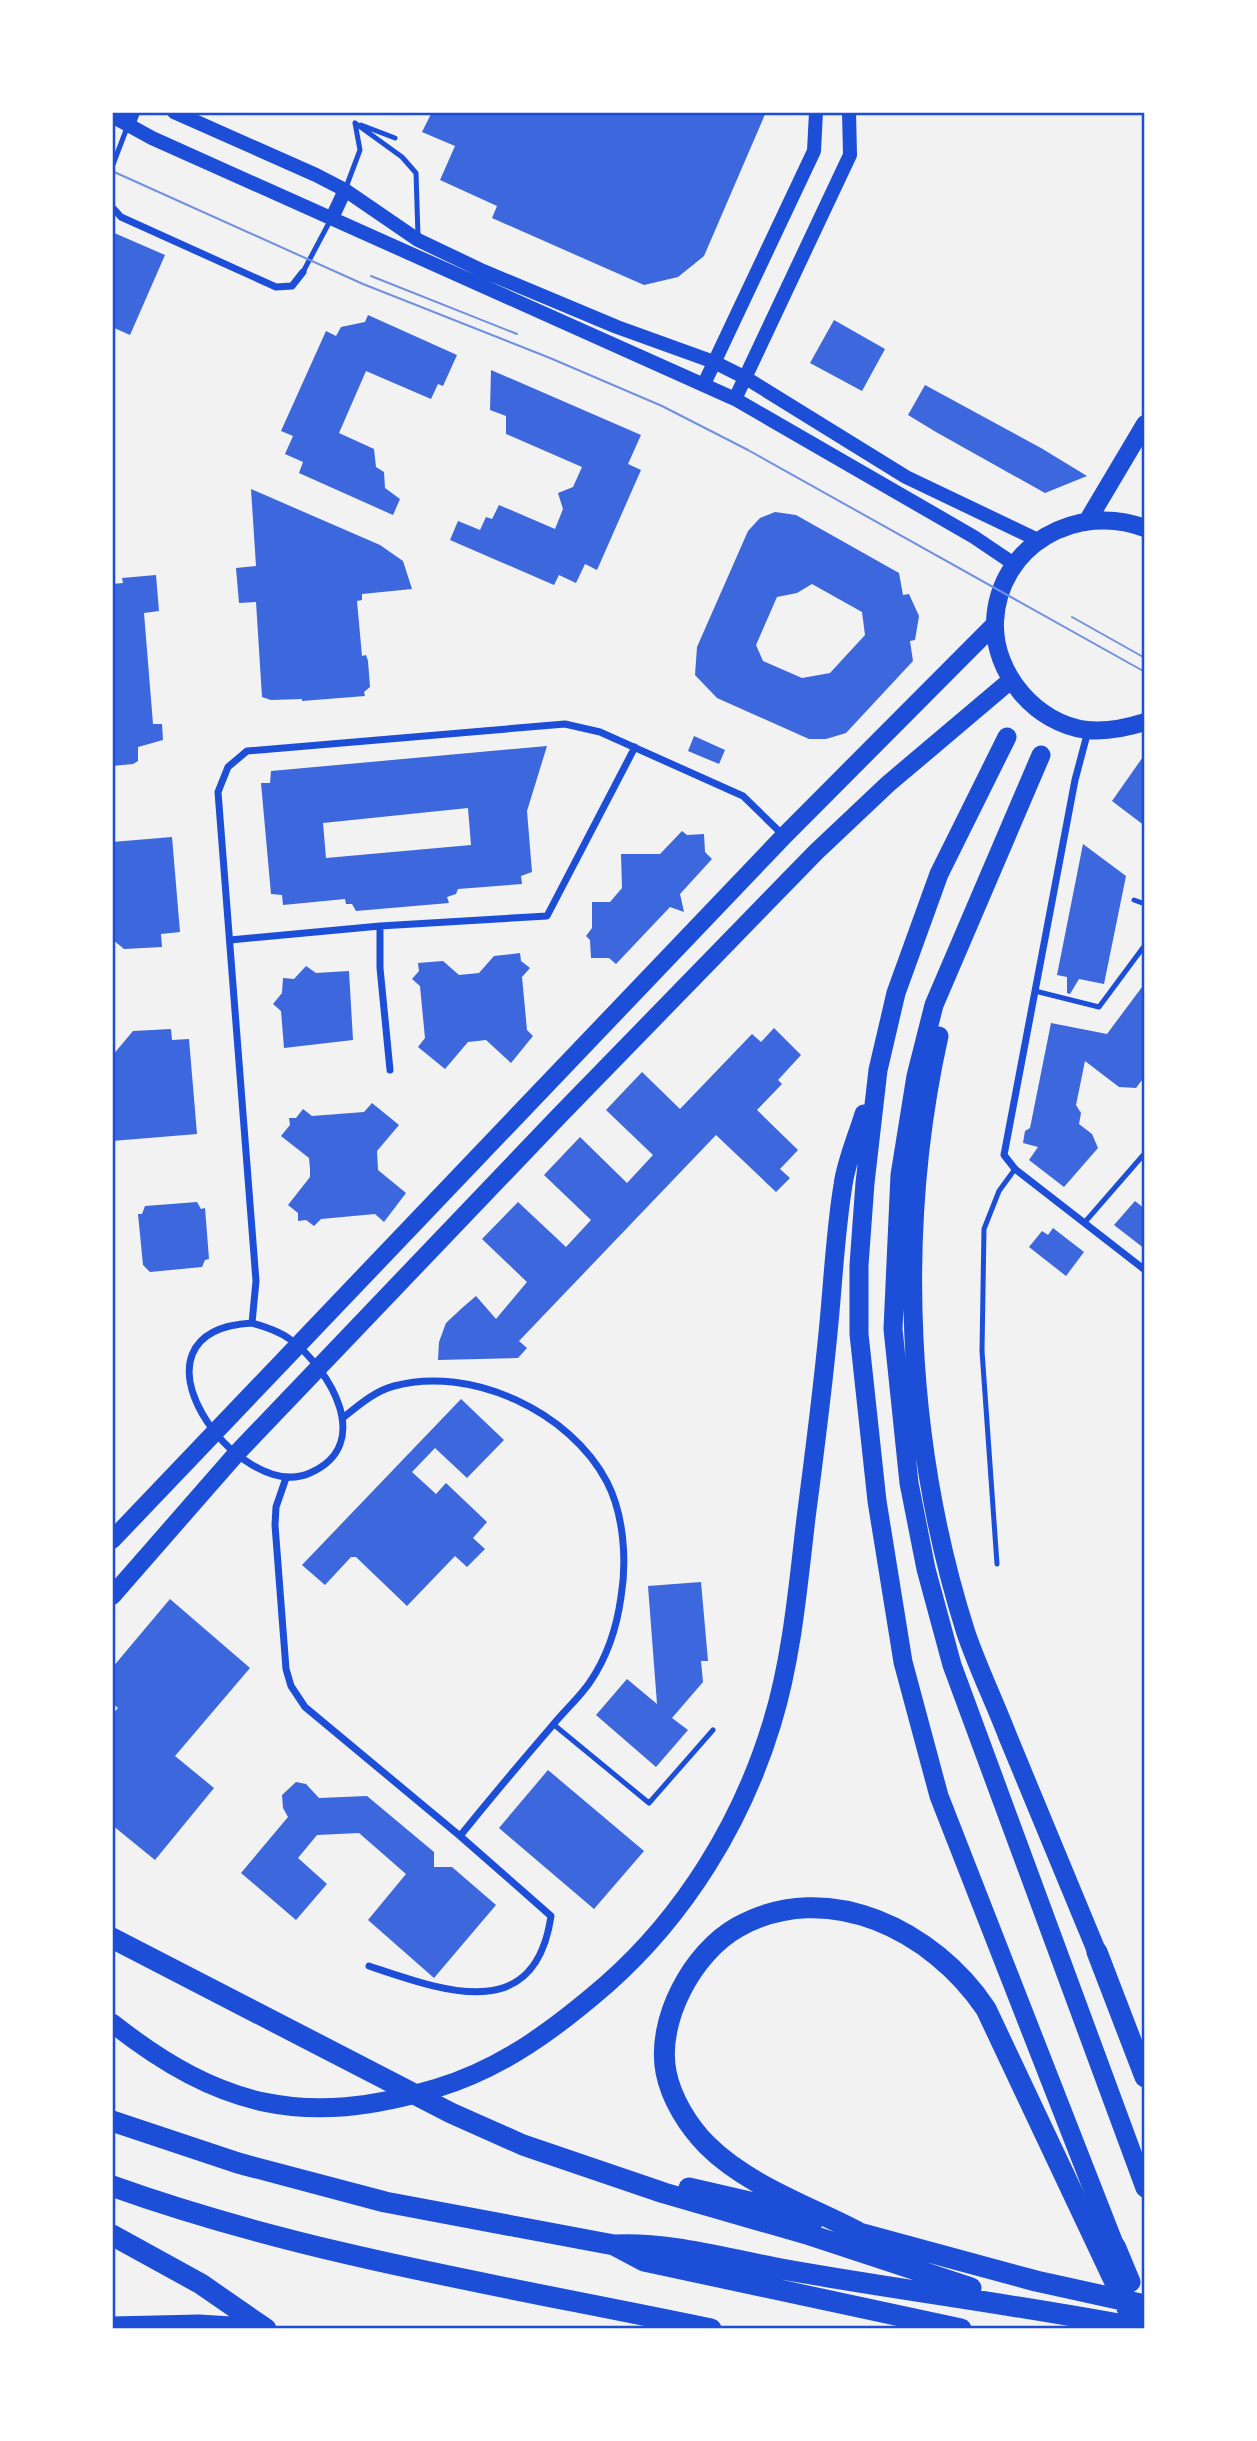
<svg xmlns="http://www.w3.org/2000/svg" width="1257" height="2441" font-family="Raleway,sans-serif">
	<rect width="100%" height="100%" fill="#f2f2f2"/>
	<path fill="#3d67dc" fill-rule="evenodd" d="M432,112H766L704,256L678,277L644,285L492,218L497,206L440,180L455,146L422,132Z
		M112,232L165,255L130,335L112,327Z
		M368,315L457,355L443,386L438,384L431,399L366,371L339,433L374,449L376,467L384,472L385,488L400,499L393,515L299,473L303,462L285,454L293,436L281,431L326,331L336,336L341,327L365,322Z
		M834,320L885,349L862,391L810,363Z
		M491,370L641,435L628,464L641,470L597,570L585,564L576,583L559,575L554,585L450,540L458,521L480,530L486,517L492,519L499,505L555,529L563,509L558,493L573,487L582,467L506,434V416L490,410Z
		M925,385L1041,448L1087,476L1045,493L936,432L908,415Z
		M251,489L380,545L403,561L412,589L362,594V600L357,601L362,656L366,655L368,661L370,687L364,692L365,696L302,701V699L271,700L262,697L256,602L239,603L236,568L256,566Z
		M775,512L796,515L899,573L903,595L909,594L919,616L915,640L910,641L913,661L846,733L826,739H809L717,698L695,675L697,647L748,531L760,518ZM812,584L862,612L865,635L830,673L802,678L763,661L756,645L777,597L797,593Z
		M156,575L159,611L144,613L153,724H162L163,740L138,747V761L133,764L112,766V584L123,583L122,578Z
		M694,736L725,750L719,764L688,751Z
		M547,746L527,811L532,872L521,876L522,884L458,889L456,894L447,897L449,903L356,911L352,904H346L345,899L283,905L282,895L271,894L261,783H270L271,771ZM468,808L471,845L326,858L323,823Z
		M1145,754V826L1112,801Z
		M682,831L687,835L704,834L705,852L712,859L680,894L684,912L670,907L616,964L609,958H591L590,940L586,936L592,928V902H610L622,888L621,854H660Z
		M172,837L180,932L161,934L162,947L124,949L112,939V842Z
		M1083,844L1126,876L1104,984L1079,979L1070,994L1067,993V977L1057,975Z
		M520,953L521,961L530,968L522,977L527,1030L533,1036L511,1063L486,1040L468,1042L445,1069L418,1047L425,1038L420,986L412,979L419,971L418,963L443,961L459,975L479,973L494,956Z
		M306,966L316,973L349,971L353,1040L284,1048L281,1011L273,1004L282,993L283,978L294,979Z
		M1145,983V1076L1136,1088L1119,1087L1085,1061L1076,1105L1081,1113L1079,1124L1092,1134L1098,1148L1064,1187L1029,1160L1038,1147L1023,1143L1025,1131L1030,1128L1051,1023L1107,1034Z
		M774,1028L801,1055L778,1080L782,1084L757,1110L798,1150L780,1169L790,1178L776,1192L716,1135L519,1341L527,1348L518,1358L438,1360L439,1342L446,1323L462,1308L476,1296L496,1319L527,1282L482,1239L518,1202L566,1247L591,1220L544,1175L580,1137L627,1183L653,1155L606,1110L642,1072L680,1109L752,1034L761,1042Z
		M171,1029L172,1040L189,1039L197,1134L112,1141V1056L133,1031Z
		M372,1103L399,1125L377,1151L378,1170L406,1193L384,1222L375,1214L321,1219L314,1226L306,1220L298,1221V1213L288,1205L310,1177V1169L309,1158L281,1136L290,1125L289,1118H296L303,1109L312,1116L364,1112Z
		M1135,1201L1145,1209V1249L1114,1225Z
		M197,1202L201,1209L205,1208L209,1259L205,1260L202,1267L150,1272L143,1265L138,1214H142L145,1206Z
		M1053,1228L1084,1252L1066,1276L1029,1247L1042,1231L1048,1235Z
		M461,1399L504,1440L467,1478L435,1448L412,1472L436,1494L446,1483L487,1522L473,1538L485,1549L467,1567L455,1556L407,1606L356,1557H351L325,1585L302,1565Z
		M701,1582L708,1661H701L703,1682L672,1718L688,1730L656,1767L596,1715L627,1679L657,1704L648,1586Z
		M170,1599L250,1668L175,1756L214,1788L155,1860L112,1825V1715L118,1708L112,1703V1668Z
		M548,1770L644,1851L594,1909L499,1828Z
		M296,1782L306,1784L319,1798L367,1796L434,1852V1867H452L496,1905L434,1978L368,1920L406,1874L359,1833L317,1835L298,1858L327,1884L296,1920L241,1873L288,1817L283,1808L282,1795Z"/>
	<g fill="none" stroke-linecap="round" stroke-linejoin="round">
		<path stroke="#1d4ed8" stroke-width="5" d="M355,123L402,157L416,173L418,236
			M361,125L395,138
			M112,167L128,125
			M345,190L360,150L355,123
			M303,272L331,219
			M1134,900L1145,904
			M1035,991L1099,1007L1145,945
			M1085,1222L1145,1153
			M997,1564L982,1351L984,1229L999,1191L1015,1169
			M553,1724L649,1803L713,1730"/>
		<path stroke="#1d4ed8" stroke-width="7" d="M112,207L121,217L276,287L292,286L303,272
			M1088,731L1075,780L1004,1155L1015,1169L1145,1270
			M380,926V968L390,1070
			M230,940L380,926L547,916L635,747
			M252,1323L256,1281L218,792L228,767L247,751L565,724L600,732L743,796L783,835
			M252,1323C265,1327 279,1331 291,1340C330,1370 375,1444 310,1473C238,1505 113,1331 252,1323Z
			M286,1478L276,1507L275,1525L286,1669L291,1686L305,1707L460,1836C490,1799 521,1762 552,1726C564,1711 580,1697 590,1682C607,1657 617,1626 621,1597C627,1561 624,1515 607,1482C571,1412 471,1365 394,1386C375,1391 359,1405 344,1417
			M369,1966C444,1991 535,2026 551,1916L460,1836"/>
		<path stroke="#1d4ed8" stroke-width="14" d="M174,112L316,175L345,190L418,240L483,271L617,327L714,362L746,378L906,477L1038,540
			M112,116L152,138L735,399L974,537L1014,564
			M128,125L133,112
			M332,218L345,190
			M704,384L814,151L816,112
			M735,399L850,155L849,112"/>
		<path stroke="#1d4ed8" stroke-width="18" d="M1088,520L1145,424
			M1145,528C1077,502 998,545 995,622C993,673 1036,724 1087,730C1107,732 1126,728 1145,722
			M112,1540L784,836L995,624
			M112,1596L237,1453L559,1116L816,852L888,784L1011,680"/>
		<path stroke="#1d4ed8" stroke-width="19" d="M1007,737L939,874L896,993L878,1070L865,1183L859,1265V1334L877,1501L903,1662L939,1796L1115,2246
			M1041,755L934,1005L916,1076L900,1175L893,1329L909,1483L926,1569L952,1665L1145,2188
			M939,1036C896,1229 906,1445 966,1633C978,1668 995,1703 1008,1737C1038,1809 1067,1881 1097,1952
			M112,2023C220,2108 305,2128 437,2088C503,2068 555,2029 607,1984C685,1915 742,1822 772,1723C792,1658 798,1586 806,1518C814,1457 822,1395 828,1333C833,1284 835,1234 843,1185C846,1162 857,1137 864,1114"/>
		<path stroke="#1d4ed8" stroke-width="21" d="M112,1938L451,2113L523,2145L664,2193L810,2235L971,2288
			M1097,1952L1145,2077
			M112,2121L238,2163L385,2202L614,2245C672,2242 729,2260 787,2270C906,2291 1026,2306 1145,2329
			M112,2186C304,2255 511,2287 711,2329
			M689,2188L772,2207L813,2221
			M844,2229L1036,2281L1145,2305
			M858,2232C808,2206 747,2185 707,2145C688,2126 671,2098 666,2072C656,2020 693,1952 738,1927C828,1877 934,1931 986,2009L1137,2329
			M112,2235L201,2284L266,2329
			M614,2245L644,2261L961,2329
			M1115,2246L1130,2282
			M112,2327L199,2325L262,2329"/>
		<path stroke="#7290e2" stroke-width="2" d="M112,171L363,284L550,358L662,406L748,450L1145,672
			M371,276L517,334
			M1072,617L1145,658"/>
	</g>
	<rect width="1257" height="2441" fill="none" stroke="#ffffff" stroke-width="228"/>
	<rect x="114" y="114" width="1029" height="2213" fill="none" stroke="#1d4ed8" stroke-width="2.5"/>
</svg>
